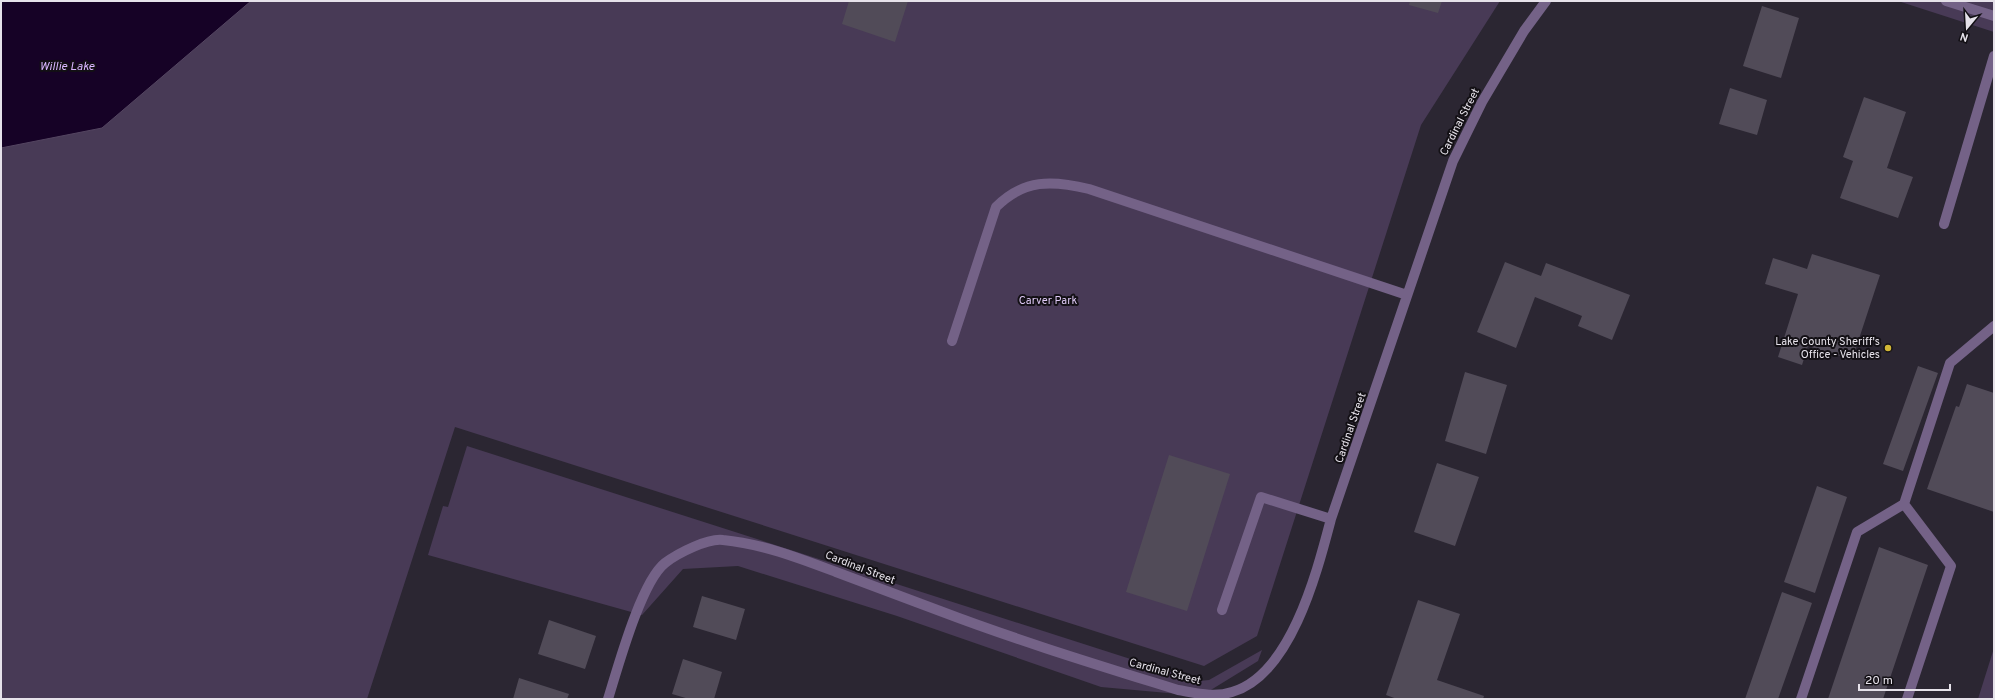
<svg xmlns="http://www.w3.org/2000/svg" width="1995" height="700" font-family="Overpass,sans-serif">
	<rect width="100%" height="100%" fill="#2b2632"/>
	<path fill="#483a56" d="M1,1H1500L1421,125L1257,636L1204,666L455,427L367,699H1Z
		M1898,1H1994V32Z
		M467,446L1199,681L1209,680L1262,650L1258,661L1201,696L1101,687L897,616L738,566L683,569L642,615L428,555L443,506L448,507Z
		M1994,648V699H1978Z"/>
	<path fill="#160226" stroke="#544561" d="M1,1H251L102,128L1,148Z"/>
	<path fill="#514b58" d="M849,1H908L895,42L842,24Z
		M1410,1H1442L1438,13L1409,5Z
		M1762,6L1799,18L1781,78L1743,66Z
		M1730,88L1767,100L1757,135L1719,124Z
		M1864,97L1906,112L1887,168L1913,177L1898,218L1840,198L1853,161L1843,157Z
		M1812,254L1880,275L1852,360L1808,346L1802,365L1778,357L1798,294L1765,284L1773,258L1807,269Z
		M1505,262L1541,276L1546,263L1630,295L1612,340L1578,326L1582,316L1535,297L1516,348L1477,332Z
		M1918,366L1938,373L1903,471L1883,464Z
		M1465,372L1507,385L1486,454L1445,441Z
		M1967,384L1994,393V512L1927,489L1956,406L1959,407Z
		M1169,455L1230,474L1187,611L1126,592Z
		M1437,463L1479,477L1455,546L1414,532Z
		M1817,486L1847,497L1815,593L1784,582Z
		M1879,547L1928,565L1883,699H1828Z
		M1782,592L1812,603L1778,699H1745Z
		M702,596L745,609L736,640L693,627Z
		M1418,600L1460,614L1437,680L1484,696L1483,699H1397L1386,695Z
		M549,620L596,636L585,669L538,654Z
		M683,659L722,672L714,699H689L672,694Z
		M519,678L569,694L567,699H513Z"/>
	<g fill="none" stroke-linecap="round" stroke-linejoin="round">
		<path stroke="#746287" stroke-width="10" d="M1946,1L1994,16
			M1944,224L1994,56
			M952,341L996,207C1024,179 1052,180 1089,189L1407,295
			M1904,504L1951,566L1907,699
			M1222,610L1261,497L1331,519
			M608,699C618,667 641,582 665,563C678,553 708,538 723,540C763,544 799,558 836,572C871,585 906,598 940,611C1019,641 1098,665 1178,690C1196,693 1214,698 1232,692C1291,675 1317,572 1331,519L1453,161L1482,102L1524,31L1546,1
			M1801,699L1857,532L1904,504L1950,363L1994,326"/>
	</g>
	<circle fill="#d2b736" stroke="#131015" stroke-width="1.5" cx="1888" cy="348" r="4"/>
	<g text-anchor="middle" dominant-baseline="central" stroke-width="4" stroke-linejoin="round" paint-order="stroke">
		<g font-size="11" fill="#e6e2ea" stroke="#131015">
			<text transform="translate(1460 122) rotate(-63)">Cardinal Street</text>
			<text transform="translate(1351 428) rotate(-71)">Cardinal Street</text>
			<text transform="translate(860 568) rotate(21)">Cardinal Street</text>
			<text transform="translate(1165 672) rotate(15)">Cardinal Street</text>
		</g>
		<g font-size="11" fill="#dec9f5" stroke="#131015">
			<text x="1048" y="301">Carver Park</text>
		</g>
		<g font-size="11" fill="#e6e2ea" stroke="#131015" text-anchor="end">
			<text x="1880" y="342">Lake County Sheriff's<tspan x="1880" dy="13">Office - Vehicles</tspan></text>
		</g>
		<g font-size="12" font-style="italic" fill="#d9b6fe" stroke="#131015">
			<text x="67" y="67">Willie Lake</text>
		</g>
	</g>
	<rect width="1995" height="700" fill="none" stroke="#e6e2ea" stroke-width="4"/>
	<g transform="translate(1967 28) rotate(198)" stroke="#131015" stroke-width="3" paint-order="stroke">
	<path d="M0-3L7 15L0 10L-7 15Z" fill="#e6e2ea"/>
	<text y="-6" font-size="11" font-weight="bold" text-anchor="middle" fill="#e6e2ea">N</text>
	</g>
	<path d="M1859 684v6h91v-6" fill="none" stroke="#e6e2ea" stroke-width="2"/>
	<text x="1865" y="684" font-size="12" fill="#e6e2ea" stroke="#131015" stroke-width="3" paint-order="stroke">20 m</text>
</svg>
